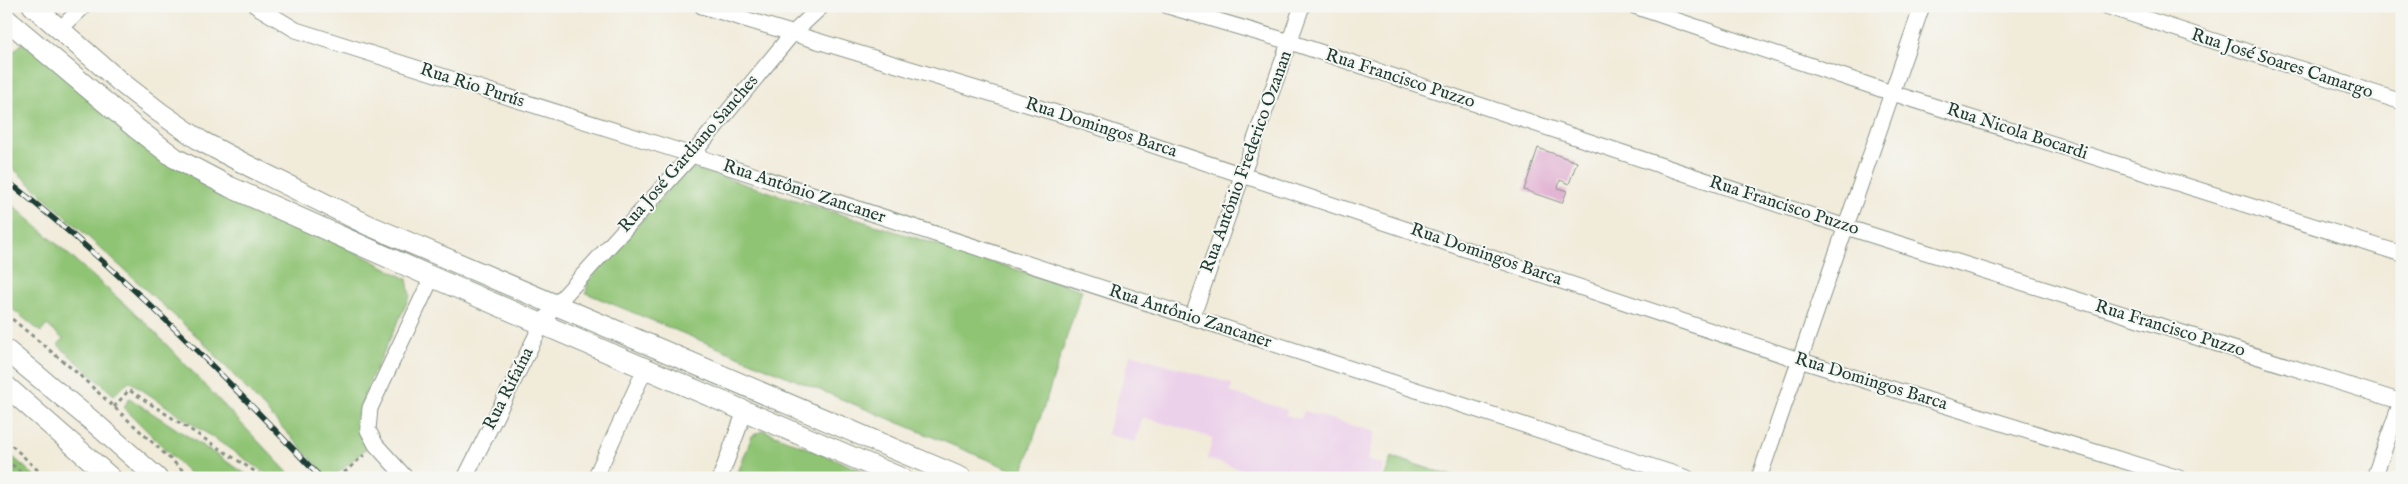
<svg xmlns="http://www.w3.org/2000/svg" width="2408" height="484" font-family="'IM FELL English',serif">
	<rect width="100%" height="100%" fill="#f6f6f2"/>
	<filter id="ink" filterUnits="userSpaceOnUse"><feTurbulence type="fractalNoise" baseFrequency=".02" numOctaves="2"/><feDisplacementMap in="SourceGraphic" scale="10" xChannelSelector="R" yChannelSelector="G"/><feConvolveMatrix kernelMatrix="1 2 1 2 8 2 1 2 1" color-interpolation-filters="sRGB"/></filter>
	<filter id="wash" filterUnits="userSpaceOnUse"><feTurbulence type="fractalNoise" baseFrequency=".0096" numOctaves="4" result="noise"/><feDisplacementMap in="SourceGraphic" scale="20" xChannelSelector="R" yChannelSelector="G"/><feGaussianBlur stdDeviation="1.12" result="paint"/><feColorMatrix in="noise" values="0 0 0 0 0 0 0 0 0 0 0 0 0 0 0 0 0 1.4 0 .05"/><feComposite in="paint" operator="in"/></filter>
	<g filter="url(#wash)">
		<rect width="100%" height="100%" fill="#f1ebda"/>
		<path fill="#ecd1ea" d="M1131,354L1232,384L1230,392L1287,410L1285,415L1301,419L1304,411L1375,432L1367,460L1384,465L1380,478H1282L1261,470L1259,475L1207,459L1213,438L1143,417L1135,442L1107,434Z"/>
		<path fill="#90c475" stroke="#588054" d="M26,40L124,129L407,279L410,296L371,379L356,418L359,433L367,448L332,478H329L201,340L6,162V58Z
			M693,168L1082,290L1022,474L586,293L588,281L677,180Z
			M6,199L147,324L293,478H273L129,381L114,395L58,345L63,339L47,325L41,332L6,304Z
			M129,398L252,478H194L124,408Z
			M763,430L880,478H736L752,436Z
			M6,451L37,478H6Z
			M1392,457L1458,478H1384Z"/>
		<g id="blocks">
			<path fill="#dc9dc9" d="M1538,148L1577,162L1569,184L1560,180L1558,188L1567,191L1562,203L1524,190Z"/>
		</g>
	</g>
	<g filter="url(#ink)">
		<use href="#blocks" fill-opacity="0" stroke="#889487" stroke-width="1"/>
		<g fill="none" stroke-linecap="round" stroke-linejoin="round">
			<defs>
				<path id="minor" d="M256,6L296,30L692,155L1687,478
					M702,6L1056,113L1799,360L2179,478
					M1168,6L1290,42L1846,227L2402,402
					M1634,6L1892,93L2402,254
					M2106,6L2402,102
					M60,29L84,6
					M1192,318L1302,6
					M406,478L376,445L368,430L370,408L432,277
					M465,478L542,324L554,307L692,155L792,34L822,6
					M595,478L645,369
					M720,478L745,411
					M1759,478L1922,6
					M2374,478L2402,399"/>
				<path id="secondary" d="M33,6L118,80L159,112L201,141L247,165L368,225L962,478
					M6,19L137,129L175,158L230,187L432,277L901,478
					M6,350L97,425L157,478
					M6,386L111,478"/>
			</defs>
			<use href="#minor" stroke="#889487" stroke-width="17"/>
			<use href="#secondary" stroke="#889487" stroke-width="22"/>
			<path stroke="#889487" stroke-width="3" stroke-dasharray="4 4" stroke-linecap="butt" d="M6,314L76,372L191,478
				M114,407L129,390L265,478
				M6,440L46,478
				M6,459L27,478
				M338,478L364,455"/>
			<use href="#minor" stroke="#fff" stroke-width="15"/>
			<use href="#secondary" stroke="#fff" stroke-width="20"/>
			<defs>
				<path id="rail" d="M6,180C120,269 221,373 321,478"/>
			</defs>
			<use href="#rail" stroke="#1f3d34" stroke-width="5.5"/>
			<use href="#rail" stroke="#f6f6f2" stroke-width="4" stroke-dasharray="11" stroke-linecap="butt"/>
		</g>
	</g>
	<g text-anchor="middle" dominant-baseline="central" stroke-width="4" stroke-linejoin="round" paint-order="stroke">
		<g font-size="18" fill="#1f3d34" stroke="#f6f6f2">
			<text transform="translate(2282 64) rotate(18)">Rua José Soares Camargo</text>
			<text transform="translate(1400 79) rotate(18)">Rua Francisco Puzzo</text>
			<text transform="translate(472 86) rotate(18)">Rua Rio Purús</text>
			<text transform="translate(1101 128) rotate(18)">Rua Domingos Barca</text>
			<text transform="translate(2017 132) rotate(18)">Rua Nicola Bocardi</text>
			<text transform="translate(689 154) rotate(-49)">Rua José Gardiano Sanches</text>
			<text transform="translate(1247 162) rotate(-70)">Rua Antônio Frederico Ozanan</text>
			<text transform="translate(804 192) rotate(18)">Rua Antônio Zancaner</text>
			<text transform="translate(1784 206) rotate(18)">Rua Francisco Puzzo</text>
			<text transform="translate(1486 255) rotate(19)">Rua Domingos Barca</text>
			<text transform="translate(1190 317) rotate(18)">Rua Antônio Zancaner</text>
			<text transform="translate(2170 329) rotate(17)">Rua Francisco Puzzo</text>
			<text transform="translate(1871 382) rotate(17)">Rua Domingos Barca</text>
			<text transform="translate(509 389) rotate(-63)">Rua Rifaína</text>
		</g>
	</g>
	<rect width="2408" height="484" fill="none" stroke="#f6f6f2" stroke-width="25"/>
</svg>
